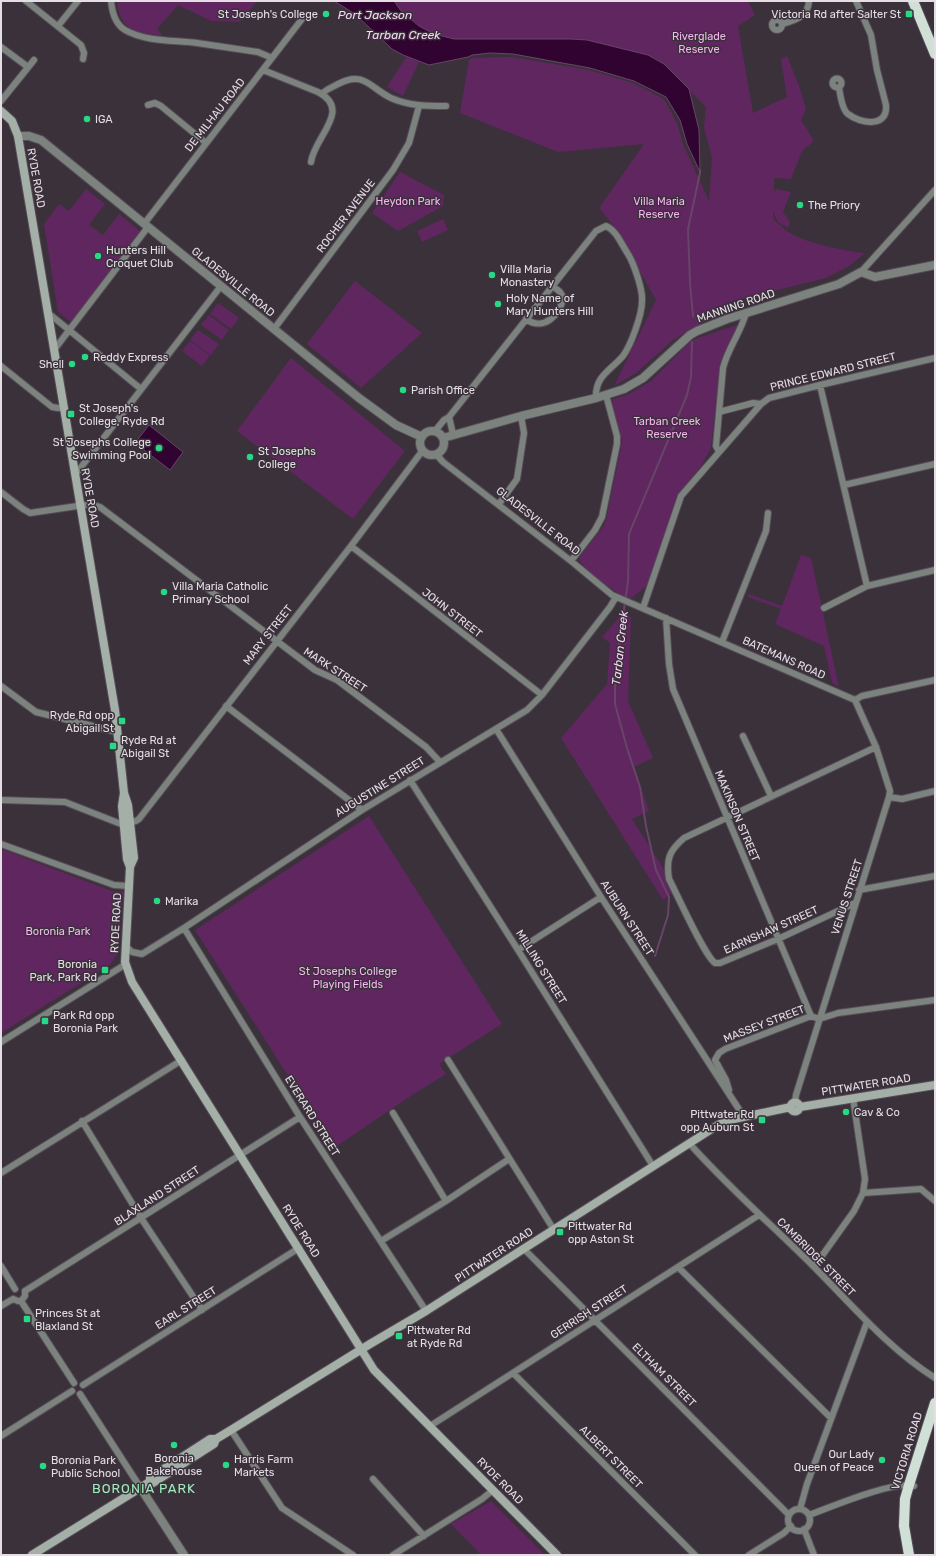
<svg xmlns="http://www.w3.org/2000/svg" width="936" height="1556" font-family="Rubik,sans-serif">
	<rect width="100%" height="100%" fill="#3b313b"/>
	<path fill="#60265f" d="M117,1H257L240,22L211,21L178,5L157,29L163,36C136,31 121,33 117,1Z
		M394,1H748L755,15L738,26L753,113L787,97L781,59L787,56L799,86L806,109L801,120L814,141L802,151L791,179L774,178V192L776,189L791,192L783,212L790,222L788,228L778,222L773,211V219C781,226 788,233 798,237C813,244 849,252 865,253L849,266L826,278L729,302L709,319L691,329L673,340L636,373L614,386L656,300L616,229L599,208L644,144L558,152L460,113L469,60L473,58L512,57L589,70L633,83L664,99L677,123L683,144L709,201L712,158L704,128L706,107L664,64L605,44L571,39H454L434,34L419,26L401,11Z
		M406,57L419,62L403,96L387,87Z
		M400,172L444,195L443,206L398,231L372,213Z
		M86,189L105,204L89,225L103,235L119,214L141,232L72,323L58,312L44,224L59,204L69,211Z
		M443,219L448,230L422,242L417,231Z
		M355,281L422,333L361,388L307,344Z
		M218,303L239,318L231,329L210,314Z
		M209,315L229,330L222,340L201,325Z
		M741,324L720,363L711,448L702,465L684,487L676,499L648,585L630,599C619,595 581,570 579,558L603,527L606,520L622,442L612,403L613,399L627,395L651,381L689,343L697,338Z
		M198,330L219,344L211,355L190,340Z
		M190,341L210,355L202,366L182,351Z
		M291,358L405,451L353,519L237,431Z
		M801,555L811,558L839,687L832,683L824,646L775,624L781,609L748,597L749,594L782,606Z
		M624,612L631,618L628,701L653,758L634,767L649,811L632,819L665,871L672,893L663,900L561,738L607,684L610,643L602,637Z
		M369,816L502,1024L439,1064L446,1074L412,1095L334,1148L195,930Z
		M1,849L112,891L123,892L118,953L110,965L1,1033Z
		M491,1501L545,1555H481L451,1524Z"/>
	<path fill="#310331" stroke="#674567" d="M334,1H394L401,11L419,26L434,34L454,39H571L587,40L648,55L664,64L689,89L699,130L700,172L687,144L680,120L666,97L634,81L590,68L513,54L490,53L472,55L468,57L429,65L403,55L392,49L355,14Z
		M149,425L183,452L170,470L135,443Z"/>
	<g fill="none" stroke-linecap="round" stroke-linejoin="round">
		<path stroke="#674567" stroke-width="2" d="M693,316L690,283L688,229L700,173V170
			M655,956L668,915L669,897L656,870L646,826L640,787L627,748L615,704V673L628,581L629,534L687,395L691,377L692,342"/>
		<defs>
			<path id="minor" d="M26,1L81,45L84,53L83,59
				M111,1C112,12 115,24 125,30C146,42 174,40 197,43C217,46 237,49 258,52L272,58
				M772 25a5 5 0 1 1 10 0a5 5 0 1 1-10 0Z
				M782,24C795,20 808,17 809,1
				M58,26L78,1
				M1,47L28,67
				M263,70L318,92C353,110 314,137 311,162
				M832.5 83a4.5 4.5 0 1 1 9 0a4.5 4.5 0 1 1-9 0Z
				M839,87C840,94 842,110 848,114C861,124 888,128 886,105L877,70L871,35L856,1
				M322,94C326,89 333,87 338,84C364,70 370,88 391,98C409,106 427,106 446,106
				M1,101L34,60
				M148,105L155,103L161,106L206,143
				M144,224L302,19
				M861,272L935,190
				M47,312L141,389
				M526,319C543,332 561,315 563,297L560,292L553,286
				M274,329L393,170L409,143L419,106
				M54,350L148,227
				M1,366L52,407L58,408L64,407
				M820,385L867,586
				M719,412L753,403L761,404
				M449,417L453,434
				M435,431L444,420L449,417L596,231L606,226C617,231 621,244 628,254C634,264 643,290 642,301C642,315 631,345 623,356C610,371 595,376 596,398
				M719,452L716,446L723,368C728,348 741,332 746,313
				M436,454L443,462L571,561L612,595L855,700
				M75,475L221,286
				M844,485L935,464
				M1,492L23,509L30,513L91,504L100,507L315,670L337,680L426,747L440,762
				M499,504L517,479L524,433L521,416
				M351,546L542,695
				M571,561L595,530L602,517L617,444V436L606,395
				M643,608L681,496L761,404L769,398L820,385L935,358
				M824,608L867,586L935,570
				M666,618L669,664L673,689L811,1016
				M722,642L766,531L768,513
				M1,686L36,712L117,732
				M855,700L862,696L935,680
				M226,706L362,810
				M496,729L601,897L744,1117
				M743,736L771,796
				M410,780L518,950L653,1166
				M889,797L902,799L935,791
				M1,800L65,802L121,824L136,821L139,819L351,546L423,450
				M1,844L114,885L129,886
				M859,890L935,876
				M855,903L778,939L720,963H715C704,955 677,894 669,879C666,859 669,851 684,838L876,747
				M184,928L300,1117L426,1311
				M126,946L132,952L142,954L184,928L362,810L527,710L542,695L610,607L616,597
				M518,950L601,897
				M1,1042L126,964
				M448,1060L554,1230
				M729,1090L726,1080L715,1060L719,1053L725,1049L811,1016L819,1019L838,1013L935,1000
				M795,1102L796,1095L889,797L890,791L876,747L855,700
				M393,1113L446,1201
				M82,1121L141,1218L202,1310
				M689,1143C728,1187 773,1226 814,1267C853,1306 889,1349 935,1378
				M1,1173L182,1060
				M863,1193L921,1189L935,1201
				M381,1241L446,1201L509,1159
				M524,1249L789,1515
				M1,1266L15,1289
				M678,1267L831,1418
				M814,1267L854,1211L863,1193L865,1179L853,1098
				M25,1291L300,1117
				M13,1299L18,1301H21L25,1296V1291
				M21,1301L74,1383
				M1,1306L13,1299
				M513,1373L695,1555
				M83,1385L299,1248
				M80,1394L140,1487
				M430,1426L759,1215
				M231,1430L282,1508L353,1555
				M1,1436L72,1391
				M373,1479L424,1536
				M800,1509L807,1484L867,1322
				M788 1520a11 11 0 1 1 22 0a11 11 0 1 1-22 0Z
				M809,1515C831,1507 894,1480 914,1486
				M804,1529L814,1555
				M393,1555L482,1499L493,1490
				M749,1555L784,1533L791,1526"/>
			<path id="tertiary" d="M18,136H29L41,140L359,398L396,425L422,437
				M420 443a12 12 0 1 1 24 0a12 12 0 1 1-24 0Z
				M443,438L521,416L596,398L624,389L643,378L690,335L697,331L727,319L839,284L861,272L875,277L935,265
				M140,1487L184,1555"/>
			<path id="secondary" d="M1,111L12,121L18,136L115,710L124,793L128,805L134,858L130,867
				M124,793L122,806L127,859L130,867L125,962L132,982L374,1370L557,1555
				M790.5 1107a4.5 4.5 0 1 1 9 0a4.5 4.5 0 1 1-9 0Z
				M800,1107L935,1085
				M162,1470L210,1439H216
				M150,1481L153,1483L214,1444L216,1439L231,1430L370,1344L426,1311L718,1125L729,1120L791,1107
				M32,1555L148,1483L150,1481V1478"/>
			<path id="trunk" d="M913,1L935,54
				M909,1555L904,1526L905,1499L909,1485L935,1403"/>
		</defs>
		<use href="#minor" stroke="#564d56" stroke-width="8"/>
		<use href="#tertiary" stroke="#564d56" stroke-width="10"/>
		<use href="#secondary" stroke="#564d56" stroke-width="10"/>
		<use href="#trunk" stroke="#564d56" stroke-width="12"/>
		<use href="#minor" stroke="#7c837e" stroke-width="6"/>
		<use href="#tertiary" stroke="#7c837e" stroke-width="8"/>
		<use href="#secondary" stroke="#a4afa7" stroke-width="8"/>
		<use href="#trunk" stroke="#d1e0d6" stroke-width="10"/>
	</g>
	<g fill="#27d885" stroke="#3b313b" stroke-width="1.5">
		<circle cx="326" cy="14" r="4"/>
		<rect x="905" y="10" width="8" height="8" rx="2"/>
		<circle cx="87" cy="119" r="4"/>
		<circle cx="800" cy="205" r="4"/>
		<circle cx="98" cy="256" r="4"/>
		<circle cx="492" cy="275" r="4"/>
		<circle cx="498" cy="304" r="4"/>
		<circle cx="85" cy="357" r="4"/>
		<circle cx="72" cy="364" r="4"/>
		<circle cx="403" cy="390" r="4"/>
		<rect x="67" y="410" width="8" height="8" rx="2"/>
		<circle cx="159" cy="448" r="4"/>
		<circle cx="250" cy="457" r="4"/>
		<circle cx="164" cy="592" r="4"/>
		<rect x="118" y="717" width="8" height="8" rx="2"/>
		<rect x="109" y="742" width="8" height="8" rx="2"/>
		<circle cx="157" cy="901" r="4"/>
		<rect x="101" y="966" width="8" height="8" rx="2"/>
		<rect x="41" y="1017" width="8" height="8" rx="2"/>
		<circle cx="846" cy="1112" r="4"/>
		<rect x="758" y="1116" width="8" height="8" rx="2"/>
		<rect x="556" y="1228" width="8" height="8" rx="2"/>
		<rect x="23" y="1315" width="8" height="8" rx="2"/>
		<rect x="395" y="1332" width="8" height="8" rx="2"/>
		<circle cx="174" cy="1445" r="4"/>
		<circle cx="882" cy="1460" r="4"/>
		<circle cx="226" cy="1465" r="4"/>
		<circle cx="43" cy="1466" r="4"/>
	</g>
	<g text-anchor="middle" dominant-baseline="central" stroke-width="3" stroke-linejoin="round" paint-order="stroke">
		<g font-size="11" fill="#e5dee5" stroke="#3b313b" text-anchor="start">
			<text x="318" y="14" text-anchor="end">St Joseph's College</text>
			<text x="901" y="14" text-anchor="end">Victoria Rd after Salter St</text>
			<text x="95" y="119">IGA</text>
			<text x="808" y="205">The Priory</text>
			<text x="106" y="250">Hunters Hill<tspan x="106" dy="13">Croquet Club</tspan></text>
			<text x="500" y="269">Villa Maria<tspan x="500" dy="13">Monastery</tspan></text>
			<text x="506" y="298">Holy Name of<tspan x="506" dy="13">Mary Hunters Hill</tspan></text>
			<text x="93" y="357">Reddy Express</text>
			<text x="64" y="364" text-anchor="end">Shell</text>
			<text x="411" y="390">Parish Office</text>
			<text x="79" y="408">St Joseph's<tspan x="79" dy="13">College, Ryde Rd</tspan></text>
			<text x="151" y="442" text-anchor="end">St Josephs College<tspan x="151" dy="13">Swimming Pool</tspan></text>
			<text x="258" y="451">St Josephs<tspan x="258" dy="13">College</tspan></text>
			<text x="172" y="586">Villa Maria Catholic<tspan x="172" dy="13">Primary School</tspan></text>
			<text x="114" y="715" text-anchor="end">Ryde Rd opp<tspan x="114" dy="13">Abigail St</tspan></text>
			<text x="121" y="740">Ryde Rd at<tspan x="121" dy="13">Abigail St</tspan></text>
			<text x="165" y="901">Marika</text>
			<text x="97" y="964" text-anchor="end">Boronia<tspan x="97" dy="13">Park, Park Rd</tspan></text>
			<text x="53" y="1015">Park Rd opp<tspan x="53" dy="13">Boronia Park</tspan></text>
			<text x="854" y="1112">Cav &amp; Co</text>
			<text x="754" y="1114" text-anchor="end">Pittwater Rd<tspan x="754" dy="13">opp Auburn St</tspan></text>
			<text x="568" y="1226">Pittwater Rd<tspan x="568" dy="13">opp Aston St</tspan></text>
			<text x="35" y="1313">Princes St at<tspan x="35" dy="13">Blaxland St</tspan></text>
			<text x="407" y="1330">Pittwater Rd<tspan x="407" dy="13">at Ryde Rd</tspan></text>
			<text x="874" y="1454" text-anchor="end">Our Lady<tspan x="874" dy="13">Queen of Peace</tspan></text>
			<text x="174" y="1458" text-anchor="middle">Boronia<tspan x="174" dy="13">Bakehouse</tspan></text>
			<text x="234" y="1459">Harris Farm<tspan x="234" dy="13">Markets</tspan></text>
			<text x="51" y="1460">Boronia Park<tspan x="51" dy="13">Public School</tspan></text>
		</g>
		<g font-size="11" fill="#fab3f6" stroke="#3b313b">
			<text x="699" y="36">Riverglade<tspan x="699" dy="13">Reserve</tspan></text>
			<text x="408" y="201">Heydon Park</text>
			<text x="659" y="201">Villa Maria<tspan x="659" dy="13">Reserve</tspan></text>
			<text x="667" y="421">Tarban Creek<tspan x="667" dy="13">Reserve</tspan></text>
			<text x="58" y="931">Boronia Park</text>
			<text x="348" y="971">St Josephs College<tspan x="348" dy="13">Playing Fields</tspan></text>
		</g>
		<g font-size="11" fill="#e5dee5" stroke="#3b313b">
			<text transform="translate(215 115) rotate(-52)">DE MILHAU ROAD</text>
			<text transform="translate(36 178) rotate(80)">RYDE ROAD</text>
			<text transform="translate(346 216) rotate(-53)">ROCHER AVENUE</text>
			<text transform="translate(233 282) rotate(39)">GLADESVILLE ROAD</text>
			<text transform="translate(736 306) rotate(-19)">MANNING ROAD</text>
			<text transform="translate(833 372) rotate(-14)">PRINCE EDWARD STREET</text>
			<text transform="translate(90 498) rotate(80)">RYDE ROAD</text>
			<text transform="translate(538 521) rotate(38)">GLADESVILLE ROAD</text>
			<text transform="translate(452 613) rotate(38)">JOHN STREET</text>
			<text transform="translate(268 635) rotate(-52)">MARY STREET</text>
			<text transform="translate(784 658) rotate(24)">BATEMANS ROAD</text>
			<text transform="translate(335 670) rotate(33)">MARK STREET</text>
			<text transform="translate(380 787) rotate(-32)">AUGUSTINE STREET</text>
			<text transform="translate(737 816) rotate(67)">MAKINSON STREET</text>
			<text transform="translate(847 897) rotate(-72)">VENUS STREET</text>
			<text transform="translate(627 918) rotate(57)">AUBURN STREET</text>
			<text transform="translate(116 923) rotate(-87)">RYDE ROAD</text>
			<text transform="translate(771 930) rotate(-24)">EARNSHAW STREET</text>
			<text transform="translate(541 967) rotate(58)">MILLING STREET</text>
			<text transform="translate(764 1024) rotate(-21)">MASSEY STREET</text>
			<text transform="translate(866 1085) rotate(-9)">PITTWATER ROAD</text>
			<text transform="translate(312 1116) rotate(58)">EVERARD STREET</text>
			<text transform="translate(157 1196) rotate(-33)">BLAXLAND STREET</text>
			<text transform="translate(301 1231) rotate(58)">RYDE ROAD</text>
			<text transform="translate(494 1255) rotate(-33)">PITTWATER ROAD</text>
			<text transform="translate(816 1257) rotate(45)">CAMBRIDGE STREET</text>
			<text transform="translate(186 1308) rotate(-32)">EARL STREET</text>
			<text transform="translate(589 1312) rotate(-33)">GERRISH STREET</text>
			<text transform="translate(664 1375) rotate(45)">ELTHAM STREET</text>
			<text transform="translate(907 1451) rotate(-73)">VICTORIA ROAD</text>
			<text transform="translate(611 1457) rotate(45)">ALBERT STREET</text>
			<text transform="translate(500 1481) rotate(45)">RYDE ROAD</text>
		</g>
		<g font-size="12" font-style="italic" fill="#fad6f7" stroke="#3b313b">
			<text x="375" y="15">Port Jackson</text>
			<text x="403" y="35">Tarban Creek</text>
			<text transform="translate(620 648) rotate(-84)">Tarban Creek</text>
		</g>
		<g font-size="13" letter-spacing="1" fill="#9febbb" stroke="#3b313b">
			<text x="144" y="1488">BORONIA PARK</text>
		</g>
	</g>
	<rect width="936" height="1556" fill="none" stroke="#e5dee5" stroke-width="4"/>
</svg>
